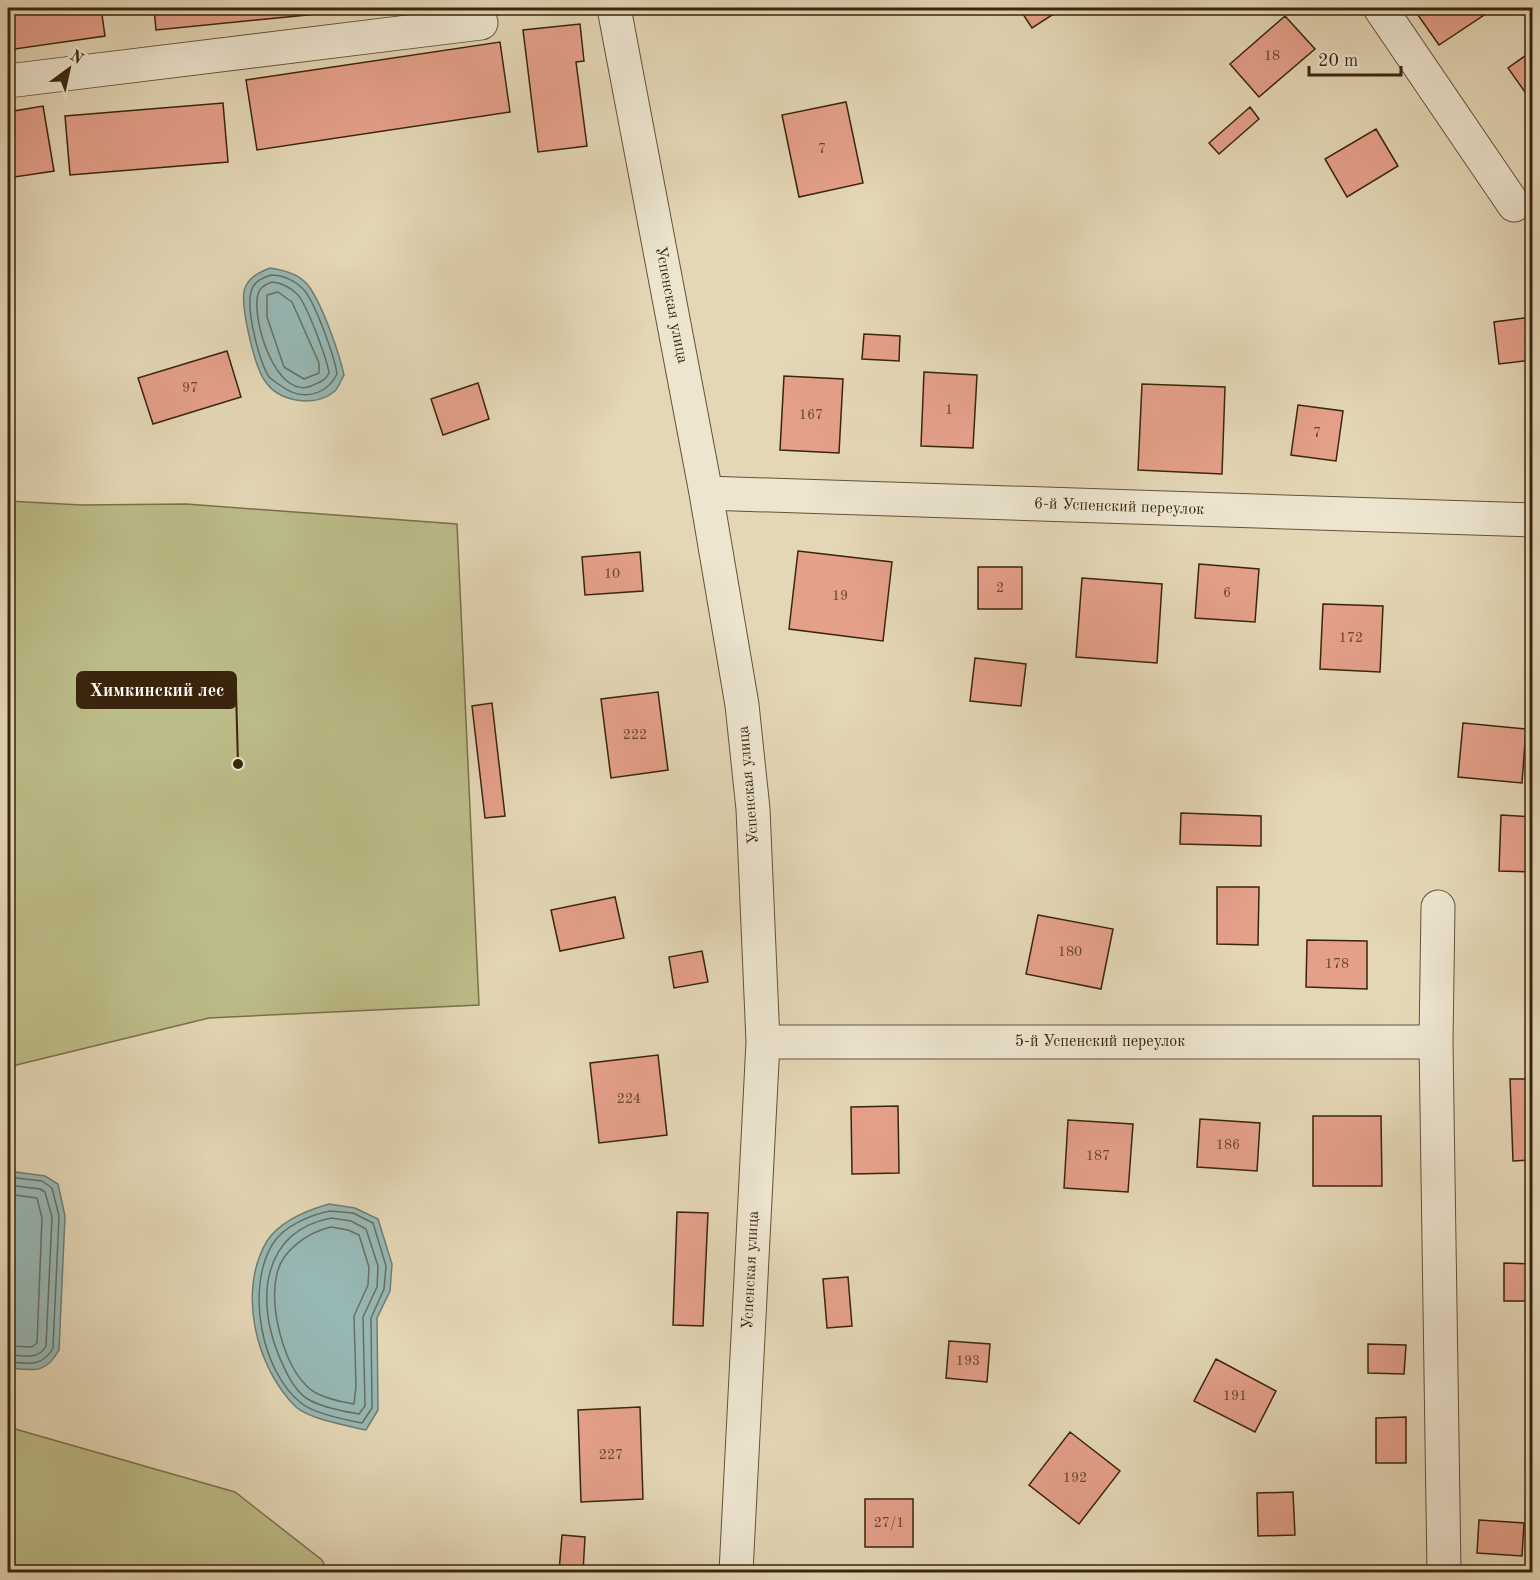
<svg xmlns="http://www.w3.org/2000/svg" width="1540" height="1580" font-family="'Old Standard TT',serif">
	<rect width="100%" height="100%" fill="#e4d7b6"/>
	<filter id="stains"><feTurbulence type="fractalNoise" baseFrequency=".00333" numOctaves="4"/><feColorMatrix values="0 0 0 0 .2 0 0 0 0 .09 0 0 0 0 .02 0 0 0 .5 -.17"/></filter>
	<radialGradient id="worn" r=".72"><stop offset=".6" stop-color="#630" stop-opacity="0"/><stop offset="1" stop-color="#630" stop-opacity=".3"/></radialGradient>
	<path fill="#bcbc88" stroke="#7b704a" stroke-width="1.5" d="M8,501L81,505L186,504L457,524L479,1005L209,1018L8,1067Z
		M8,1427L235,1492L322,1560L328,1572H8Z"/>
	<path fill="#97b8b5" stroke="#727d71" stroke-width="1.5" d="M270,268C284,270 302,275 310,288C323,307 339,352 344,375C341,380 338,388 335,391C315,408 279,402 265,381C255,368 239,303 245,288C249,277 260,272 270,268Z
		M8,1171L45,1176L58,1184L65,1216L59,1350C45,1375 33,1370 8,1368Z
		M329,1204L355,1208L378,1219L392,1264L390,1291L377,1318L378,1410L366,1430C348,1426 309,1419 296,1407C256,1368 237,1291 267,1241C280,1221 308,1210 329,1204Z"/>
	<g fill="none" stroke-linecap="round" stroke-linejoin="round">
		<path stroke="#686e60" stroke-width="1.5" d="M271,275C283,275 296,281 304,290C315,302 335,358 337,374C325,397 300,401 280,385C277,383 272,380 269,377C259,361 246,310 251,292C253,282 262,278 271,275Z
			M272,282C282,283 290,287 297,294C306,302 327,359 329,373C325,381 320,382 311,386C276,400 251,319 258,294C260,287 266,284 272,282Z
			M278,292L292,302L319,363V373L304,379L284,367L267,317V295Z
			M8,1177L42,1181L52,1188L59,1216L53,1348C42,1368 27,1363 8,1362
			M8,1185L40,1189L45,1192L52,1217L46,1346C38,1361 22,1355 8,1355
			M8,1194L37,1198L42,1218L37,1343L32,1347L8,1346
			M330,1211L353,1213L373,1223L386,1266L384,1289L371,1318L372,1408L362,1423C346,1420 313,1413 301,1403C261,1371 246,1289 272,1245C283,1226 310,1215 330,1211Z
			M331,1218L351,1221L366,1229L378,1266L377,1287L363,1317L365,1406L359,1414C343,1411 320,1407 306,1398C293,1389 285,1370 279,1356C256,1301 261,1232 331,1218Z
			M331,1227L348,1230L359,1235L369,1267L368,1285L354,1316L356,1386L354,1404C341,1402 320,1397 310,1389C283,1366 269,1307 277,1273C283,1249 309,1232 331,1227Z"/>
	</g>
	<path fill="#e5a08a" stroke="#3a250c" stroke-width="1.5" d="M8,8H101L105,36L8,50Z
		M154,8H316L317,14L156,30Z
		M1019,8H1063L1032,28Z
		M1413,8H1483L1487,13L1439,45Z
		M1285,16L1315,49L1259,97L1230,64Z
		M580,24L584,61L576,62L587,146L538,152L523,30Z
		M500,42L510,112L257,150L246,80Z
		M1532,51V102L1508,68Z
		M846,102L863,183L799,197L782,115Z
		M223,103L228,162L70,175L65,116Z
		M43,106L54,171L8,178V112Z
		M1250,107L1259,119L1219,154L1209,143Z
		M1376,129L1398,166L1347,197L1325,159Z
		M1532,317V360L1499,364L1494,322Z
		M864,334L900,336L899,361L862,359Z
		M227,351L241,397L153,424L138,378Z
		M924,372L977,375L973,448L921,446Z
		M784,376L843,379L839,453L780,450Z
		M478,383L489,419L443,435L431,399Z
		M1142,384L1225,387L1222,474L1138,470Z
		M1298,405L1343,411L1336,461L1291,455Z
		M798,551L892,562L883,641L789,629Z
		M640,552L643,591L585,595L582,557Z
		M1199,564L1259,569L1255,622L1195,618Z
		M978,567H1022V609H978Z
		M1082,578L1162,584L1157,663L1076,657Z
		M1323,604L1383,606L1380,672L1320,669Z
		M975,658L1026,664L1021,706L970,701Z
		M658,692L668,770L611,778L601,699Z
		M492,703L505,816L485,818L472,706Z
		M1463,723L1526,729L1522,783L1458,777Z
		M1181,813L1261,816V846L1180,844Z
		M1501,815L1532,817V872L1499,871Z
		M1217,887H1259L1258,945L1217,944Z
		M615,897L624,938L560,951L551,910Z
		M1038,915L1113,929L1101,989L1026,974Z
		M1307,940L1367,941V989L1306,987Z
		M702,951L708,982L674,988L669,957Z
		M658,1055L667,1135L599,1143L590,1063Z
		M1510,1079H1532V1160L1513,1161Z
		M898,1106L899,1173L852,1174L851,1107Z
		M1313,1116H1381L1382,1186H1313Z
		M1200,1119L1260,1123L1257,1171L1197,1167Z
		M1068,1120L1133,1124L1128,1192L1064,1188Z
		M677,1212L708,1213L703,1326L673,1325Z
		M1504,1263L1532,1264V1301H1504Z
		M848,1277L852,1326L827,1328L823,1279Z
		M949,1341L990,1344L987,1382L946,1378Z
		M1368,1344L1406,1345L1404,1374L1368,1373Z
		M1216,1359L1276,1391L1255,1432L1194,1401Z
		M640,1407L643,1499L581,1502L578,1410Z
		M1406,1417V1463H1376V1418Z
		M1070,1432L1120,1471L1079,1524L1029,1485Z
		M1293,1492L1295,1535L1258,1536L1257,1493Z
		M865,1499H913V1547H865Z
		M1479,1520L1524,1523L1522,1556L1477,1553Z
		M562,1535L585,1537L583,1572H559Z"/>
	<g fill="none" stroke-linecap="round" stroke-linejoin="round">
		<defs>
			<path id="minor" d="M614,8L706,493L742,705L753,809L763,1042L736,1572
				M1380,8L1514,205
				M8,81L481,23L477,8
				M706,493L1532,520
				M1438,907L1436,1042L1444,1572
				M763,1042H1436"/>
		</defs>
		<use href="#minor" stroke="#645236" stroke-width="35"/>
		<use href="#minor" stroke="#ede5d0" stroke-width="33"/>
	</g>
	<g text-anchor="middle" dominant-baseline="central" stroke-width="4.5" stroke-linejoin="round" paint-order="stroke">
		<g font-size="14" fill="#65442c">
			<text x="1272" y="56">18</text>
			<text x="822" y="149">7</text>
			<text x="190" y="388">97</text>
			<text x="949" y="410">1</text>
			<text x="811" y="415">167</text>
			<text x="1317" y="433">7</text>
			<text x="612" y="574">10</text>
			<text x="1000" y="588">2</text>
			<text x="1227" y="593">6</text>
			<text x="840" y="596">19</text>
			<text x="1351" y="638">172</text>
			<text x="635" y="735">222</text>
			<text x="1070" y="952">180</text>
			<text x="1337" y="964">178</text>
			<text x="629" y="1099">224</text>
			<text x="1228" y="1145">186</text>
			<text x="1098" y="1156">187</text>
			<text x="968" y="1361">193</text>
			<text x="1235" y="1396">191</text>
			<text x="611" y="1455">227</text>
			<text x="1075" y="1478">192</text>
			<text x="889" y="1523">27/1</text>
		</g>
		<g font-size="16" fill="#3a250c" stroke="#ede5d0">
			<text transform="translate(671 305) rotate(79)">Успенская улица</text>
			<text transform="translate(1119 507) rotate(2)">6-й Успенский переулок</text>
			<text transform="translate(749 785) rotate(-95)">Успенская улица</text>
			<text x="1100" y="1042">5-й Успенский переулок</text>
			<text transform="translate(751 1270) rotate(-87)">Успенская улица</text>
		</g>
	</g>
	<path fill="none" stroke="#3a250c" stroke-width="2" d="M238 764L236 690"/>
	<circle fill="#3a250c" stroke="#ede5d0" stroke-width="2" cx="238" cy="764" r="6"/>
	<rect fill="#3a250c" stroke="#3a250c" stroke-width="2" x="77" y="672" width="159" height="36" rx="6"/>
	<g font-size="18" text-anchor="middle" font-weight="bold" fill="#fff">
		<text x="157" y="696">Химкинский лес</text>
	</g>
	<rect width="1540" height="1580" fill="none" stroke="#e4d7b6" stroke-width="30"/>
	<rect x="9" y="9" width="1522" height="1562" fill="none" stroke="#3a250c" stroke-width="3"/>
	<rect x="15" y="15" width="1510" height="1550" fill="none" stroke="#3a250c" stroke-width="1.5"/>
	<g transform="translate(69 69) rotate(33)" stroke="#ede5d0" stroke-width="4.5" paint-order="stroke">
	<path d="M0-4.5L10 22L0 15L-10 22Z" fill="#3a250c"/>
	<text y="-9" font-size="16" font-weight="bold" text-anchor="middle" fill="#3a250c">N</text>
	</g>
	<path d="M1309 66v9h92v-9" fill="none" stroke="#3a250c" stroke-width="3"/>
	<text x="1318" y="66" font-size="18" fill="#3a250c" stroke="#ede5d0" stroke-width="4.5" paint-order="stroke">20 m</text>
	<rect width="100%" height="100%" filter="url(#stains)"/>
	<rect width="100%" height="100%" fill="url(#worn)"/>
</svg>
